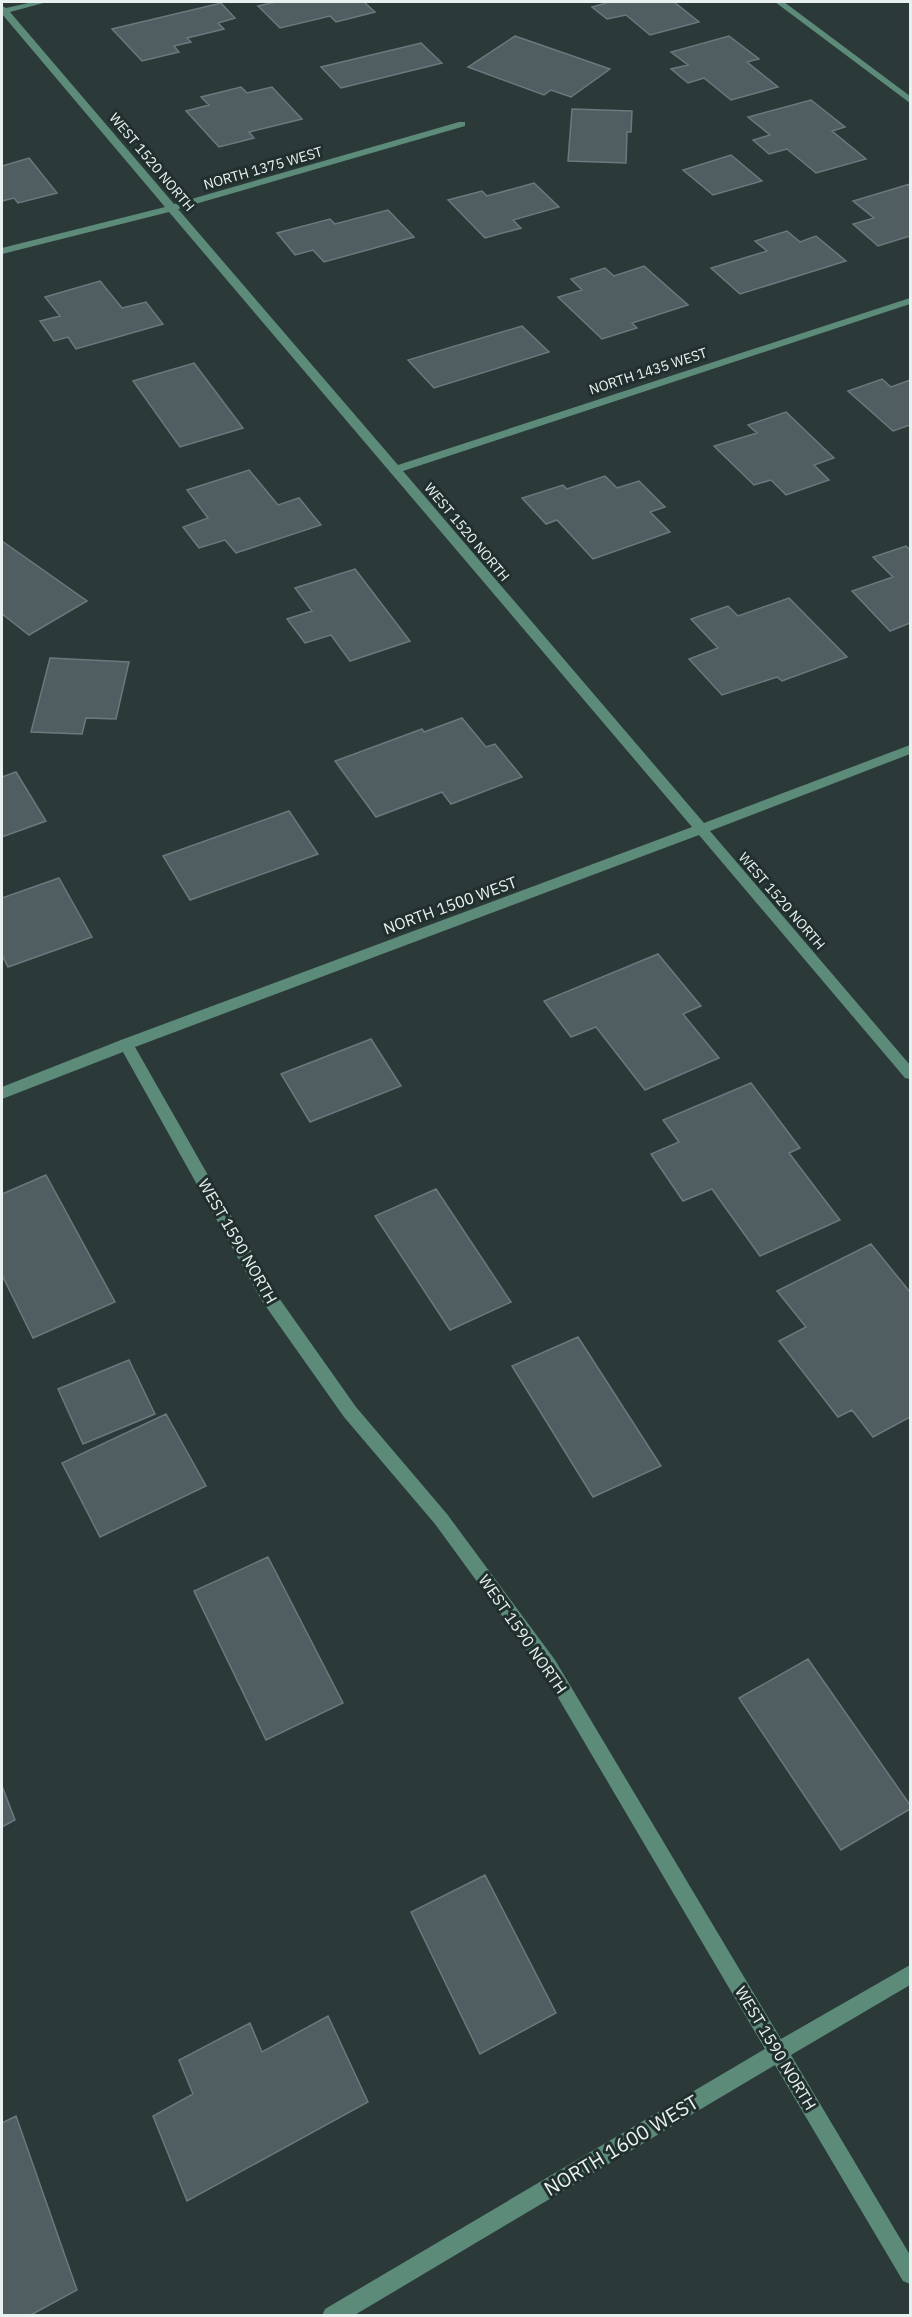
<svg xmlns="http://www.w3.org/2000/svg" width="912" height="2317" font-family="'IBM Plex Sans',sans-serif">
	<rect width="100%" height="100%" fill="#2b3a39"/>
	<path fill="#505e62" stroke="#6a797d" stroke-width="1.5" d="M276,2H364L375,12L336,22L330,16L280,28L258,6Z
		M610,2H674L699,22L650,35L626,15L607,19L592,7Z
		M221,3L235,18L218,23L224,29L187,38L191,42L174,46L179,52L142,61L112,29Z
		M515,36L610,69L571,97L551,90L544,95L468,67Z
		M729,36L759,59L747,62L778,87L731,100L704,78L688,83L671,69L688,65L671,52Z
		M421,43L442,63L341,88L321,67Z
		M241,87L247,93L272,87L302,119L249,132L254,138L219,147L186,111L209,105L201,97Z
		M811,100L845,127L832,131L866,159L816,173L787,149L769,154L753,140L770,135L748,117Z
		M572,109L632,111L631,132H627L626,163L568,161Z
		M731,155L762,181L713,195L683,170Z
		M29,158L57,193L18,203L14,198L2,201V166Z
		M534,183L559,207L513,220L521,228L485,238L448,200L482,191L487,196Z
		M910,184V236L878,246L853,224L874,218L853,201Z
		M388,210L414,237L324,262L313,250L295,255L277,233L330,219L335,224Z
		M787,231L800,242L816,236L846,261L740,294L711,268L767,251L755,241Z
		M644,266L688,305L632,323L637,328L602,339L558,297L582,290L571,279L605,268L614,276Z
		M100,281L122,308L146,302L163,324L76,349L68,337L54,341L40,321L60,316L45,297Z
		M522,326L549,352L434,388L408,360Z
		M194,363L243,428L180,447L133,381Z
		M882,379L891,387L910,380V425L893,431L848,391Z
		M786,412L834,458L814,465L829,480L786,495L771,480L754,485L714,446L757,433L748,425Z
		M249,470L278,505L299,498L321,525L236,553L225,540L199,548L183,527L208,518L187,490Z
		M605,476L617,488L639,481L665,507L650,512L670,532L593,559L557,520L546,524L522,498L563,485L567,489Z
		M2,541L87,601L29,635L2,614Z
		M906,546L910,550V623L890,631L852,591L893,577L873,557Z
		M355,569L410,641L350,661L331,635L305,643L287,619L312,611L295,588Z
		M789,598L847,657L782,681L777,677L722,695L689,659L718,648L691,619L728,606L738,616Z
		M50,658L129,662L116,719L86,718L82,734L31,732Z
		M462,718L486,747L495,744L522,777L451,804L442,792L376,817L335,761L422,729L424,732Z
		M16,772L46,821L2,837V777Z
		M289,811L318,854L190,900L163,856Z
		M59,878L92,937L8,967L2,955V898Z
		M658,954L701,1006L683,1014L719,1058L645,1090L596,1027L571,1037L544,1001Z
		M371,1039L401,1086L310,1122L281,1074Z
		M751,1083L800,1148L789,1153L840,1220L760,1256L712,1189L683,1201L651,1154L679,1142L663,1120Z
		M46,1175L115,1302L33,1338L2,1275V1194Z
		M436,1189L511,1302L450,1330L375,1216Z
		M871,1244L910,1292V1417L873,1437L852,1410L838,1417L779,1341L806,1327L777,1291Z
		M578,1337L661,1466L593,1497L512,1366Z
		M129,1360L155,1414L83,1444L58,1389Z
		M166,1414L206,1486L100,1537L62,1463Z
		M268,1557L343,1703L266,1740L194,1591Z
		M808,1659L910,1805V1809L841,1850L739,1698Z
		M2,1786L15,1820L2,1827Z
		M485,1875L556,2013L480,2054L411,1912Z
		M328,2016L368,2102L187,2201L153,2116L193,2094L179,2060L250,2023L262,2052Z
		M16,2116L77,2290L29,2316H2V2123Z"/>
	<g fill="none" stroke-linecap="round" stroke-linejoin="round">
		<path fill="#5d8b7a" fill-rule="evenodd" d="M33,2H47L10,12L174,204L459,122H465V126L178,209L398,465L910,298V304L403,471L704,823L910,745V754L710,831L910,1065V1079L905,1078L699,835L135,1047L274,1291L356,1407L447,1514L555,1660L781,2039L910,1965V1985L791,2055L910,2255V2284L903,2281L775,2065L353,2316H322L325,2309L765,2049L543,1672L435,1524L344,1417L262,1301L123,1052L2,1099V1087L121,1040L692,827L169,212L2,254V248L165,207L2,14V6L6,8Z
			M775,2H784L910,96V103Z"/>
	</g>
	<g text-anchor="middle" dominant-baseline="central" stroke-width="6" stroke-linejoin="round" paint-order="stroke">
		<g font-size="14" fill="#e8f1f0" stroke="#21302f">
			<text transform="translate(152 162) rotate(50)">WEST 1520 NORTH</text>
			<text transform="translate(263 168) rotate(-16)">NORTH 1375 WEST</text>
			<text transform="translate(648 371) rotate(-18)">NORTH 1435 WEST</text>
			<text transform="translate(467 532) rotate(50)">WEST 1520 NORTH</text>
			<text transform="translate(782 901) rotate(49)">WEST 1520 NORTH</text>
		</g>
		<g font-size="16" fill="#e8f1f0" stroke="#21302f">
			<text transform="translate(450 905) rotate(-20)">NORTH 1500 WEST</text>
			<text transform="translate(238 1241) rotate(60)">WEST 1590 NORTH</text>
			<text transform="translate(523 1634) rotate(55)">WEST 1590 NORTH</text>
			<text transform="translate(776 2048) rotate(59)">WEST 1590 NORTH</text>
		</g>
		<g font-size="20" fill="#e8f1f0" stroke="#21302f">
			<text transform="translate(621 2145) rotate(-31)">NORTH 1600 WEST</text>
		</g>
	</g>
	<rect width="912" height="2317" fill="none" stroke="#e8f1f0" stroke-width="6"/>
</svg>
